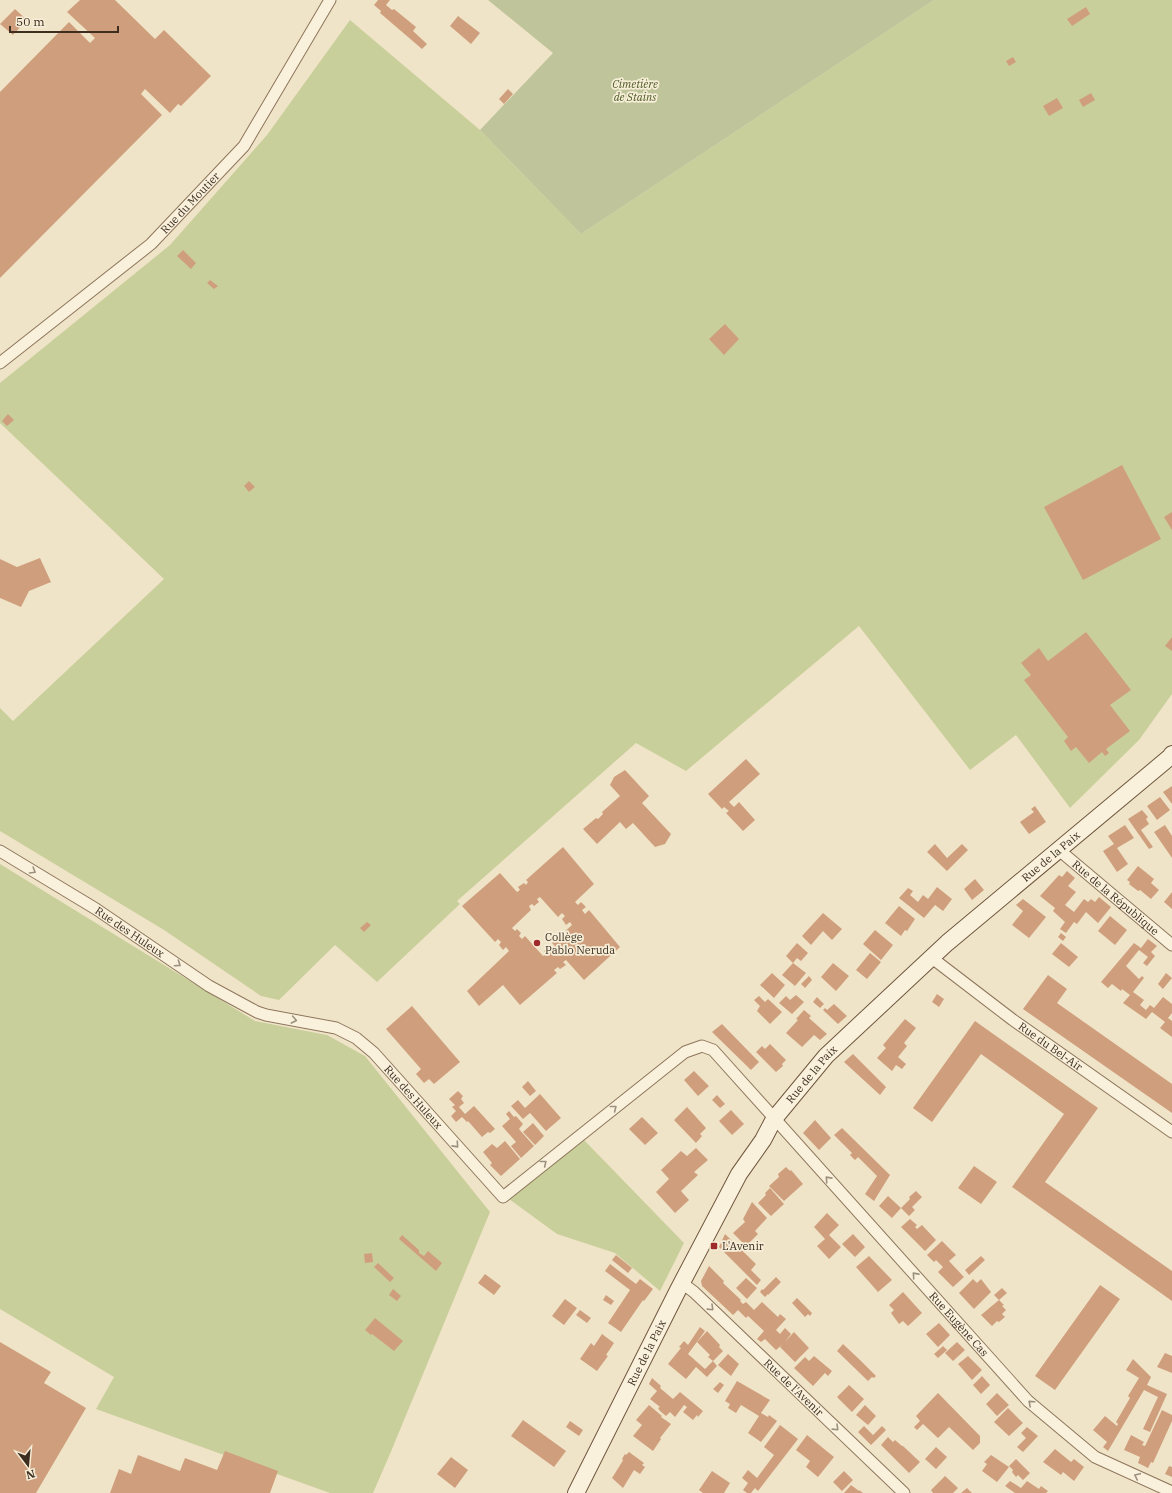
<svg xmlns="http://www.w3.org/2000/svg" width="1172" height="1493" font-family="'IBM Plex Serif',serif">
	<rect width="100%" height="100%" fill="#f0e4c8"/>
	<path fill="#c9cf9b" d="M934,0H1172V694L1139,740L1070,808L1016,735L970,770L859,626L686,771L636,743L457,901L460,904L377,982L335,945L279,1000L261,996L164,930L0,831V708L13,721L164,579L0,423V383L170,245L267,135L350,20L480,130L581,234Z
		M0,864L255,1021L327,1035L365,1056L490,1212L390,1454L373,1493H330L96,1409L114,1377L0,1309Z
		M584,1140L684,1243L660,1291L615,1253L557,1234L509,1199Z"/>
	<path fill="#bfc49a" d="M488,0H934L581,234L480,130L553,53Z"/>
	<path fill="#cf9f7d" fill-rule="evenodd" d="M80,0H115L155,39L164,30L211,76L181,106L178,104L170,113L145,89L141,94L162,115L0,278V92L69,22L90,43L95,38L67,12Z
		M378,0H390L386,5L392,10L394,9L416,27L413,31L427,44L422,49L380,13L381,11L374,5Z
		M1086,7L1090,14L1072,26L1067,19Z
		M15,9L27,20L13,35L0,24Z
		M458,16L480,33L471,44L450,26Z
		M1013,57L1016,62L1009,66L1006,61Z
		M508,89L513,94L504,104L499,99Z
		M1091,93L1095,100L1083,107L1079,100Z
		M1057,98L1063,108L1049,116L1043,106Z
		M183,250L196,263L191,269L177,256Z
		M210,280L218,286L214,289L207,283Z
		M725,324L739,339L724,355L709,339Z
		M8,414L14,420L7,426L2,421Z
		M1122,465L1161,539L1083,580L1044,507Z
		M249,481L255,487L249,492L244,486Z
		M1172,512V530L1164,517Z
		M40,558L51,582L29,591L21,607L0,598V559L17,567Z
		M1086,632L1131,690L1110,705L1130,731L1106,749L1109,753L1105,756L1102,752L1089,763L1076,747L1071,751L1064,741L1068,737L1024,680L1031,675L1021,663L1039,648L1048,661Z
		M1172,637V651L1165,646Z
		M746,759L760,774L729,802L734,807L739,802L755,820L743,831L726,813L729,811L724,807L722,809L708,794Z
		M625,770L649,796L642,803L671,834L665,844L655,847L633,823L626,829L620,822L597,844L583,829L596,818L598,819L603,814L602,812L620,796L610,785L614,777Z
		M1172,786V804L1163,792Z
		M1160,797L1170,810L1157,820L1147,806Z
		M1035,806L1046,822L1029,834L1020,822L1034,812L1031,809Z
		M1142,810L1148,817L1146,819L1149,824L1141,830L1153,847L1149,849L1128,819Z
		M1125,825L1134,838L1117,848L1128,864L1117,872L1103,851L1114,844L1108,836Z
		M1165,825L1172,836V858L1154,832Z
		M935,844L947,858L962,844L968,850L947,871L927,852Z
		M563,847L594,884L575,902L578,905L581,902L586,907L582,910L585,914L589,910L620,947L584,980L566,960L563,962L566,965L560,969L558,967L554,970L557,973L520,1005L503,985L479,1006L467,991L509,951L506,947L503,950L499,945L501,942L498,939L495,942L462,906L500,873L517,892L520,890L518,887L524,883L526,885L528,882L526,880ZM540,897L558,917L562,913L565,916L562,919L566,925L570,922L572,925L552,943L555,946L551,949L549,946L544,951L546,954L543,956L525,936L522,939L519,936L521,933L517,929L515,931L512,928L531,910L529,906L532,904L534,906L539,902L537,899Z
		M1138,866L1154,879L1151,883L1159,890L1151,899L1140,890L1138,891L1129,884L1130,882L1127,880Z
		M1067,871L1075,878L1068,886L1076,892L1065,905L1074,912L1084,899L1088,902L1091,899L1095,902L1099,897L1111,907L1098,923L1086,912L1077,924L1074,922L1066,933L1060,929L1065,922L1053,911L1055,908L1040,896L1059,875L1062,877Z
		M975,879L984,890L972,900L964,889Z
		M937,887L952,899L943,911L935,905L924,918L899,898L908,888L913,891L910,895L918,902L923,895L928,899Z
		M1172,892V909L1164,902Z
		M1023,899L1046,917L1029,938L1012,925L1023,911L1016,905Z
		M899,906L915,919L907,931L905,930L901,936L885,923Z
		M823,913L842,929L832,940L823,931L811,945L802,936Z
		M1110,916L1127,930L1115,945L1098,931Z
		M367,922L371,925L364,932L360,928Z
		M875,930L893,945L881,960L863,944Z
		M1061,933L1066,937L1063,941L1058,937Z
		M1148,939L1157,946L1151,952L1155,956L1147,966L1143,963L1148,957L1139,950L1126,966L1139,979L1142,976L1144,978L1133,992L1144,1000L1140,1005L1146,1010L1150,1005L1154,1008L1163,997L1172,1004V1013L1168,1018L1172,1021V1037L1160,1028L1165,1022L1152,1012L1146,1019L1123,1003L1130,995L1122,989L1121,991L1112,984L1108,988L1101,982L1134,943L1141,948Z
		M797,943L808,953L801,961L797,958L793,963L806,973L795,986L782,975L793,963L786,956Z
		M1061,943L1078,957L1069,967L1052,954Z
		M870,953L881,962L867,979L856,970Z
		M833,963L849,976L836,991L821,977Z
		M772,973L785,985L774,998L760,985Z
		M1166,973L1172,978L1163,989L1158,984Z
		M1048,975L1067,989L1057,1003L1172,1084V1113L1023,1009Z
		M809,976L812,980L805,988L801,984Z
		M937,994L944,999L939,1007L932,1002Z
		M796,995L804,1002L792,1014L779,1003L786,996L790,1000Z
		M759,996L765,1002L768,999L782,1012L770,1024L757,1011L760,1006L754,1000Z
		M817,997L824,1004L820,1008L813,1002Z
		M834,1004L847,1016L838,1024L823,1010L825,1008L827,1010Z
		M412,1006L460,1062L434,1084L429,1079L424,1083L416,1074L421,1069L386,1029Z
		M804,1010L811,1016L809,1018L827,1034L820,1040L814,1035L802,1047L786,1033L798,1020L796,1019Z
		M905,1019L916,1028L904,1043L907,1046L898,1057L906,1064L902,1069L896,1065L892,1071L877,1058L886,1048L883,1045Z
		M975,1021L1098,1108L1045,1182L1172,1271V1301L1012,1187L1064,1114L1053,1106L981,1054L932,1122L913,1108Z
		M722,1024L759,1062L751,1070L712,1032Z
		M770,1044L786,1060L782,1064L783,1066L776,1072L756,1052L762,1046L765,1049Z
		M853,1054L886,1087L880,1095L844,1062Z
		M694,1071L709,1086L698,1096L684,1080Z
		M528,1081L536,1091L530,1096L522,1087Z
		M458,1091L463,1096L461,1099L464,1103L459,1107L465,1114L474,1106L495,1129L490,1133L488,1132L482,1137L468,1121L467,1122L462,1117L456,1122L451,1116L456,1111L452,1107L455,1105L449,1099Z
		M540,1094L561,1118L546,1131L530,1113L523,1119L511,1106L518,1100L525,1108Z
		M717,1095L725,1104L720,1108L712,1100Z
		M687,1107L706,1128L700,1134L702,1136L696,1143L674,1120Z
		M731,1110L744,1124L732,1135L719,1121Z
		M509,1111L514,1117L516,1116L523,1124L519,1129L534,1146L521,1158L511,1146L516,1142L502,1126L510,1119L506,1114Z
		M642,1117L658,1133L645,1145L629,1129Z
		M815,1120L831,1138L819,1150L803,1133Z
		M533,1123L544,1136L535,1145L523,1132Z
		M842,1128L890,1175L874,1201L865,1194L877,1176L858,1157L855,1160L850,1155L852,1153L834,1135Z
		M505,1141L520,1159L501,1176L490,1165L492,1163L483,1152L492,1144L497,1148Z
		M696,1148L708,1160L694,1172L698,1175L681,1191L689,1200L675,1213L656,1192L669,1179L661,1170L681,1151L687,1156Z
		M974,1166L997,1182L981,1204L958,1188Z
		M786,1167L790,1171L791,1170L803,1184L784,1201L769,1186L779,1177L778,1174Z
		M770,1188L784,1204L771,1216L758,1203L766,1195L765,1193Z
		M916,1191L922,1197L912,1207L915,1210L909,1216L901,1208L910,1199L909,1197Z
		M888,1196L901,1208L892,1218L879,1206Z
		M752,1202L767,1218L755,1231L758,1234L746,1246L733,1233L745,1222L743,1219Z
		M827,1213L839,1225L829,1235L841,1247L829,1259L817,1246L825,1239L814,1227Z
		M910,1219L917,1225L915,1227L917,1229L922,1225L936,1240L925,1251L901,1227Z
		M725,1234L756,1264L751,1270L761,1280L757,1285L719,1247Z
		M853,1234L865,1247L855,1257L842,1244Z
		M402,1235L419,1250V1253L424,1256L428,1251L442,1263L436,1271L399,1239Z
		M942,1241L956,1255L949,1261L964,1277L953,1287L938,1272L943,1267L936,1260L934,1262L927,1255Z
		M372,1253L373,1262L365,1263L364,1254Z
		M616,1255L632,1268L628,1273L612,1260Z
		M869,1256L892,1280L878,1292L856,1267Z
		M981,1256L985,1260L969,1275L965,1270Z
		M378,1263L394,1278L390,1282L374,1267Z
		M610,1264L636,1284L640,1279L653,1289L644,1301L643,1300L621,1332L608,1323L630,1290L605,1271Z
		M709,1266L724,1281L723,1283L741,1300L740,1301L743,1304L746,1302L754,1310L762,1302L778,1317L780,1314L786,1319L776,1330L780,1334L785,1328L791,1334L785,1342L794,1332L809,1348L795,1362L780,1347L783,1344L776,1350L765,1339L761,1342L757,1339L764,1331L748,1316L746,1318L738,1310L733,1315L702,1286L701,1281Z
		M485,1274L501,1286L494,1295L478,1283Z
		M776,1277L781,1282L768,1295V1294L765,1297L760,1292L762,1289L763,1290Z
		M746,1278L757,1288L747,1299L736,1288Z
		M973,1279L977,1283L981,1279L991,1292L974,1309L959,1293Z
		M1100,1285L1120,1299L1055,1390L1035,1376Z
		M1002,1288L1007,1293L999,1300L1004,1305L1002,1306L1006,1310L1002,1314L1005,1317L999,1322L997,1321L992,1326L981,1315L999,1300L994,1295Z
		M393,1289L401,1296L397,1301L389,1295Z
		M903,1292L922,1313L908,1326L903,1321L899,1324L891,1313L894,1310L889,1305Z
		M606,1295L614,1301L611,1305L603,1300Z
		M797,1298L812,1313L810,1316L808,1314L805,1317L792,1303Z
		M565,1299L577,1308L564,1325L552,1316Z
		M580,1310L591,1318L587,1323L576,1315Z
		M375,1318L403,1341L394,1351L372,1334L371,1335L365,1330Z
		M939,1323L950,1335L938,1347L926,1334Z
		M700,1327L705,1331L688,1354L705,1369L713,1361L708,1357L710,1355L697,1342L707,1331L720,1345L719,1347L723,1351L713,1361L717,1366L707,1377L696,1367L686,1379L668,1364L681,1348L679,1347L684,1341L688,1345Z
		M602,1334L614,1343L606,1355L608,1356L597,1371L580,1359L591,1343L594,1346Z
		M0,1342L51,1372L44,1383L86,1408L36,1493H0Z
		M957,1342L965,1350L953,1361L945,1353Z
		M843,1344L860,1360L876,1376L874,1378L872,1377L868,1381L837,1351Z
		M943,1346L947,1350L938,1358L934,1354Z
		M1165,1353L1172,1356V1373L1157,1367Z
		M728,1354L739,1364L731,1376L718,1365Z
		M814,1356L832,1371L828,1376L825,1373L813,1386L794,1368L805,1357L809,1361Z
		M968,1356L982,1370L972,1380L958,1364Z
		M1133,1359L1151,1377L1147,1385L1167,1394L1150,1432L1143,1429L1158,1397L1144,1390L1108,1451L1103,1447L1107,1442L1093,1430L1105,1416L1117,1426L1118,1424L1116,1422L1130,1398L1128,1396L1139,1378L1126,1370Z
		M982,1376L990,1385L981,1394L973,1385Z
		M652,1378L661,1386L660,1388L673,1399L680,1392L703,1411L698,1417L697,1415L693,1420L683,1412L687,1407L684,1405L675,1417L670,1412L666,1416L660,1411L658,1408L660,1407L650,1399L657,1391L649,1384Z
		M737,1381L770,1400L761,1413L768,1417L769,1415L777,1421L761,1442L748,1433L759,1416L741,1405L736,1413L728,1408L730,1404L725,1401Z
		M720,1382L724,1385L718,1393L713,1389Z
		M849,1385L864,1399L852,1412L837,1397Z
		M938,1393L980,1436V1443L973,1450L949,1427L938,1438L923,1424L917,1430L914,1427L920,1421L916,1416Z
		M997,1393L1009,1405L997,1416L986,1404Z
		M649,1405L662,1416L661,1417L671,1424L660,1438L661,1439L653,1451L633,1436L642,1425L636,1420Z
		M865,1405L876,1416L868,1425L856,1415Z
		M1008,1408L1023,1423L1009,1436L994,1422Z
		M1162,1410L1172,1415V1421L1153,1463L1151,1462L1148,1468L1138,1463L1140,1457L1124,1450L1131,1435L1144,1442L1142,1445L1145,1446Z
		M523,1420L566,1451L554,1467L511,1436Z
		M570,1421L583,1430L579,1436L566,1427Z
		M780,1425L798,1439L758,1491L755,1488L751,1493H747L743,1490L748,1483L742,1478L748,1470L757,1478L774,1455L764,1447Z
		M864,1426L873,1435L882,1426L886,1430L871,1445L858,1432Z
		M1027,1427L1038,1436L1023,1452L1017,1447L1026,1438L1021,1433Z
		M807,1435L834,1457L818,1477L806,1467L810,1461L796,1450Z
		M888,1437L893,1442L895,1440L902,1446H903L920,1462L909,1473L881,1445Z
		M936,1447L947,1457L936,1469L925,1459Z
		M1055,1449L1071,1462L1074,1459L1084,1467L1074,1481L1063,1472L1061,1475L1043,1462Z
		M225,1451L278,1471L270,1493H110L119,1469L131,1474L138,1455L180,1471L185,1458L217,1470Z
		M629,1452L644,1463L642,1465L645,1467L640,1474L634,1470L623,1488L612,1478L622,1462L623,1460L622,1459L625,1454L626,1455Z
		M991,1455L1009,1467L997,1482L982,1471L987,1464L984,1462Z
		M451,1457L468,1470L455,1488L437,1474Z
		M1016,1459L1030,1473L1023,1480L1018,1475L1016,1477L1012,1472L1013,1470L1009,1466Z
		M1169,1466L1172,1467V1477L1165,1474Z
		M712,1471L730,1483L724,1493H703L699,1490Z
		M844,1471L853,1480L842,1491L833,1482Z
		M945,1476L958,1488L953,1493H933L931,1490Z
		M1010,1481L1021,1488L1027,1481L1039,1489L1041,1486L1048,1491L1046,1493H1015L1005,1486Z
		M851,1485L859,1491V1490L863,1493H844Z
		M967,1488L972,1493H961Z"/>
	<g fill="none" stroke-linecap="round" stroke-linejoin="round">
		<defs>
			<g id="street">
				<path id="s1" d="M0,363L151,244L244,146L330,0"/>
				<path id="s2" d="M1059,850L1172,945"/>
				<path id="s3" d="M0,851L96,909L209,986L257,1012L266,1015L336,1028L356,1038L374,1053L503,1197L685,1052L702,1046L713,1050L1028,1401L1095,1457L1172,1492"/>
				<path id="s4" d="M932,958L1013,1020L1172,1132"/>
				<path id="s5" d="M682,1283L694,1292L904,1493"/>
			</g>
			<g id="secondary">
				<path id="s6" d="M576,1493L678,1290L739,1174L763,1140L774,1119L826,1056L947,943L1170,757L1172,754"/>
			</g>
		</defs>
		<use href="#street" stroke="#8d765c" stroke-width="13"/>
		<use href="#secondary" stroke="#6f573f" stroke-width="18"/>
		<use href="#street" stroke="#faf1dc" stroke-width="11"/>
		<use href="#secondary" stroke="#faf1dc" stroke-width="16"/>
	</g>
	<defs><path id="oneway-chevron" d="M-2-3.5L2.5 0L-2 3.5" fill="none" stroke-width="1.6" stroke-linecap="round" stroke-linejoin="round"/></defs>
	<g stroke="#9c907e">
		<use href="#oneway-chevron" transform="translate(33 871) rotate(31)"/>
		<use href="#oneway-chevron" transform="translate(178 964) rotate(34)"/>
		<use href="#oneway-chevron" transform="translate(294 1020) rotate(11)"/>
		<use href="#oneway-chevron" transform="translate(614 1108) rotate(-38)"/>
		<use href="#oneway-chevron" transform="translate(456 1145) rotate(48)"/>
		<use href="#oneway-chevron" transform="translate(544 1163) rotate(-39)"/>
		<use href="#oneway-chevron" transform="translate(828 1179) rotate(-132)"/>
		<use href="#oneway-chevron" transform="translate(915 1275) rotate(-132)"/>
		<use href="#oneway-chevron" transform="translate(711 1308) rotate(44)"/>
		<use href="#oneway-chevron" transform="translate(1031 1403) rotate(-138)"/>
		<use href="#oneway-chevron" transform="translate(836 1428) rotate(44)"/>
		<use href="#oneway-chevron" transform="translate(1137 1476) rotate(-155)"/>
	</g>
	<g fill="#9e2a2b" stroke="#f7eed8" stroke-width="1.5">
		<circle cx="537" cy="943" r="4"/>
		<rect x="710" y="1242" width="8" height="8" rx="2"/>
	</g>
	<g text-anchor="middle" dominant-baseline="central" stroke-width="3.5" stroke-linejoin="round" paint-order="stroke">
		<g font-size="11" font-style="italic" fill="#4d5a26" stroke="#f7eed8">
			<text x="635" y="84">Cimetière<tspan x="635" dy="13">de Stains</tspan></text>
		</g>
		<g font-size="11" fill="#3d2e20" stroke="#f7eed8">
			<text stroke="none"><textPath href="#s1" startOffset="249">Rue du Moutier</textPath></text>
			<text stroke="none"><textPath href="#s6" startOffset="806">Rue de la Paix</textPath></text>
			<text stroke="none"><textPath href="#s2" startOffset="74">Rue de la République</textPath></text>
			<text stroke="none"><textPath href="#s3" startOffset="153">Rue des Huleux</textPath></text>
			<text stroke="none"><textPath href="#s4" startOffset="148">Rue du Bel-Air</textPath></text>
			<text stroke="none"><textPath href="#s6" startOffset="482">Rue de la Paix</textPath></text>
			<text stroke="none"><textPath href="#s3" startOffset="489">Rue des Huleux</textPath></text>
			<text stroke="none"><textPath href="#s3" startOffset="1254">Rue Eugène Cas</textPath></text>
			<text stroke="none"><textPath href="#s6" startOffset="157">Rue de la Paix</textPath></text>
			<text stroke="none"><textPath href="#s5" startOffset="153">Rue de l'Avenir</textPath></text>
		</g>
		<g font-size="11" fill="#3d2e20" stroke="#f7eed8" text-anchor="start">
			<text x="545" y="937">Collège<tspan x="545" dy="13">Pablo Neruda</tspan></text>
			<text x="722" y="1246">L'Avenir</text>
		</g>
	</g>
	<g transform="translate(28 1465) rotate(164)" stroke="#f7eed8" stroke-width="3" paint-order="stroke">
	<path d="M0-3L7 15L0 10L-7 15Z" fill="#3d2e20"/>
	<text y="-6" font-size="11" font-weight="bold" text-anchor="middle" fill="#3d2e20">N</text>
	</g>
	<path d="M10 26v6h108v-6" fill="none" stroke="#3d2e20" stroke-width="2"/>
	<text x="16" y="26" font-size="12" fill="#3d2e20" stroke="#f7eed8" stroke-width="3" paint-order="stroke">50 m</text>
</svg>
